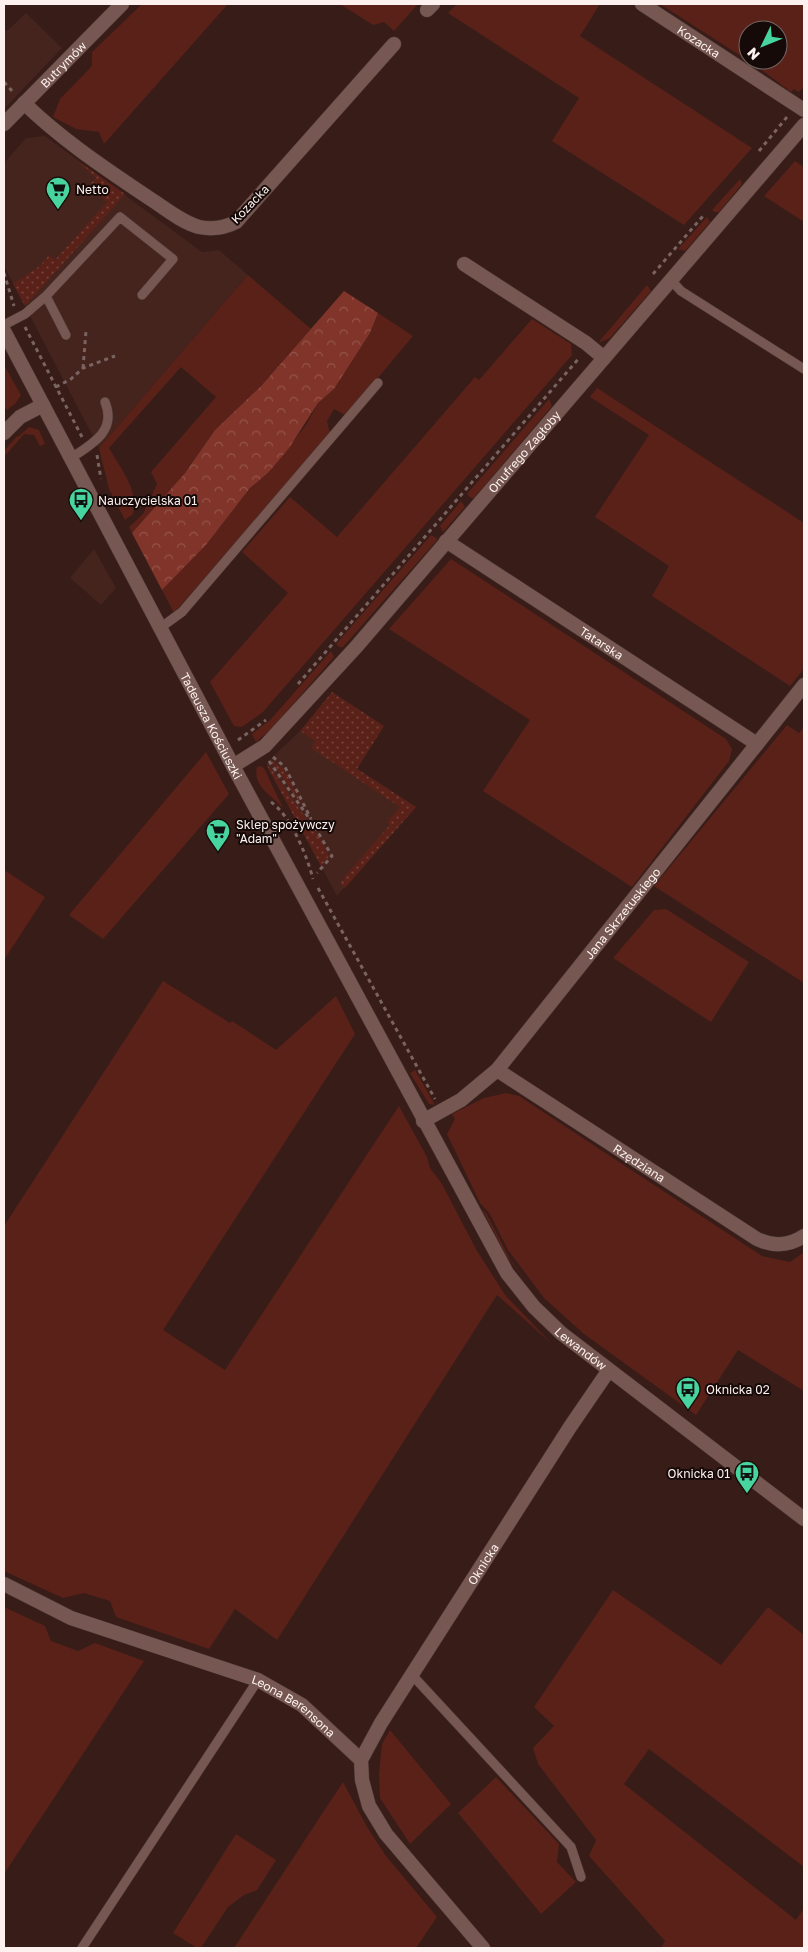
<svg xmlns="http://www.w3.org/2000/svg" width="808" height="1952" font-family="'Golos Text',sans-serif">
	<defs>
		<pattern id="forest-crowns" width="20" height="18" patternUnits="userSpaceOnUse" patternTransform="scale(1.25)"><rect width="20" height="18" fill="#81352a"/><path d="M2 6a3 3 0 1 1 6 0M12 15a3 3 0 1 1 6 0" fill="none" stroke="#945349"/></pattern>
		<pattern id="park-dots" width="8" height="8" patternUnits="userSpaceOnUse" patternTransform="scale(1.25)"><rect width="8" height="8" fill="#5a2119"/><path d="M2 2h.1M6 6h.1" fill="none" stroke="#73423b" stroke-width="1.8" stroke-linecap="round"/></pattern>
	</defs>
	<rect width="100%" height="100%" fill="#371c18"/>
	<path fill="#45241e" d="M26,13L62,48L4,109V28L7,31Z
		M45,136L202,252L219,250L248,275L99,448L4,266V163L26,138Z
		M94,549L116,588L101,605L70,578Z
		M300,731L416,807L337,896L268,768L267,762Z"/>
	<path fill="#5a2119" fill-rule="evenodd" d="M142,4H228L104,144L99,132L76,129L53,117L60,99L92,66V52Z
		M340,4H418L394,31L384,22L373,25Z
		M457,4H600L580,36L752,148L684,225L552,141L579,98L448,13Z
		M660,4H804V87L799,92L794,89L791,92L758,67ZM748,30H778V60H748Z
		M795,161L804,167V222L764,196Z
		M740,179L742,184L719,212H715L712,210Z
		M707,217L710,222L685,251L678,249Z
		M248,275L311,329L262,385L215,430L185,473L132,533L129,527L143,514L157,484L151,472L216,397L181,367L109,448C121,469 139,490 133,514L125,520L109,489L99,448Z
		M647,285L651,291L610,338L598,343Z
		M378,313L413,336L346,416L334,409L327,421L330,434L174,613L162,590L206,545L250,488L269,472L306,425L318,403L334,389L370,333Z
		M532,319L571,344L572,355L263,712L242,727L234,726L210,682L288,593L242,552L290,497L337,537L475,377L479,380Z
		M4,365L21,395L16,403L7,410L4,407Z
		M597,388L804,523V669L790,686L652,596L669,566L595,517L649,435L590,397Z
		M549,399L552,406L474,498H471L467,494Z
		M29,427L39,430L45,444L40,446L34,435L24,434L4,457V451L17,436L18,437Z
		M461,501L465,507L443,532L440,526Z
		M431,535L438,539L343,647H339L336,644Z
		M451,559L726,739L732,749L729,761L632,887L483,791L530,720L389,629Z
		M331,651L334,657L274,726L256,742L252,734L270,720Z
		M787,725L799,733L804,727V983L654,886Z
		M206,752L229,794L103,939L69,915Z
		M260,766L264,768L283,808C272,796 252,786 257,767Z
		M4,870L45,897L4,960Z
		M666,909L749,962L711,1022L613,958L654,910Z
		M163,981L230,1023L232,1021L276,1050L336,996L355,1034L163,1330L225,1370L399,1106L427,1157L430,1168L442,1184L477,1251L506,1296L552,1344L497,1295L277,1640L235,1609L209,1649L116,1617L110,1601L84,1593L63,1598L4,1571V1226Z
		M415,1070L435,1105L429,1104L410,1073Z
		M506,1093L519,1096L762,1256L790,1262L804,1252V1391L738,1350L696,1415L584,1334L544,1298L508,1250L490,1214L480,1203L447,1134L455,1119L452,1114L484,1098Z
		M482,1209L486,1213L510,1259L538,1297L506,1255Z
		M613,1590L721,1665L768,1607L804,1635V1867L649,1749L624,1784L796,1920L804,1908V1948H661L665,1941L589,1856L596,1840L538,1764L533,1748L554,1726L534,1707Z
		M4,1607L45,1626L51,1641L78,1651L95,1643L144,1661L4,1874Z
		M390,1730L451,1804L410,1844L380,1798L379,1774L382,1744Z
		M496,1777L559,1844L557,1862L576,1882L541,1914L458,1813Z
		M343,1782L367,1827L386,1856L437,1917L416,1948H234Z
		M236,1834L276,1860L257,1890L244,1895L228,1907L201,1948H197L173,1933Z"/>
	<path fill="url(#forest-crowns)" d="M344,291L378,313L370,333L334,389L318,403L289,448L269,472L250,488L206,545L162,590L132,533L185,473L215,430L262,385Z"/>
	<path fill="url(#park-dots)" d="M75,159L125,194L25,306L13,284L40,266L49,255L55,260L107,202L89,185L96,178Z
		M332,692L384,726L357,769L416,807L345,888L340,884L345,876L390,825L387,822L400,807L311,748L315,741L300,731Z
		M270,760L283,768L304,808Z
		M267,763L320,838L329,856L321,866L268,768Z"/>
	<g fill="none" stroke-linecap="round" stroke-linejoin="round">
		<defs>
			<path id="service" d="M670,279L681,291L804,369
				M4,325L25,314L46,296
				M66,335L46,296L120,217L173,259L142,295
				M71,458C92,444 117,431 105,402
				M160,628L182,612L378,383
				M413,1676L571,1847L581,1877
				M82,1948L258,1680"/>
			<g id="minor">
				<path id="s1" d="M642,4L804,110"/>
				<path d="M427,10L433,4"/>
				<path d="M24,103C62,140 106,169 149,198C165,208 181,222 199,227C213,230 224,228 236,222L394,44"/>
				<path id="s2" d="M4,124L122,4"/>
				<path d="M464,264L586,343L604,358"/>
				<path d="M4,433L20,417L43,405"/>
				<path id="s3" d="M446,541L757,744"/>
				<path id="s4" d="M233,766L265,746L357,646L804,125"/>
				<path id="s5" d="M497,1070L757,1239C774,1247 789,1246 804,1236"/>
				<path id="s6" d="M423,1121L461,1100L497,1070L804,685"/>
				<path id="s7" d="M4,1584L71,1618L258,1680L302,1705L361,1760L362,1780L369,1806L386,1834L483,1948"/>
				<path id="s8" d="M361,1760L381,1723L570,1427L609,1370"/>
			</g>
			<g id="tertiary">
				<path id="s9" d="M4,331L233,766L507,1273L534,1307L561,1333L804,1519"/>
			</g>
		</defs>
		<use href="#service" stroke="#4e3a37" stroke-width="10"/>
		<use href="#minor" stroke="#4e3a37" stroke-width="15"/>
		<use href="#tertiary" stroke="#4e3a37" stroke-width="15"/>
		<path stroke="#7a6461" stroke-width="3" stroke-dasharray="4 4" stroke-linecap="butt" d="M4,82L14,93
			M759,151L787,117
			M4,273L14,306
			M653,274L703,216
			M25,327L82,437
			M83,368L86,331
			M56,387L71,379L83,368L115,356
			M97,455L101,479
			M298,684L580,357
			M238,740L266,720
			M273,757L285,767L311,819
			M269,761L313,824L332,856L317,873
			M271,802C291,816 307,856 313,879
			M318,888L435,1099"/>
		<use href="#service" stroke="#765751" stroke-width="9"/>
		<use href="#minor" stroke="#765751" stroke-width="14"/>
		<use href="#tertiary" stroke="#765751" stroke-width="14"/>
	</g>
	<defs>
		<symbol id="supermarket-pin" viewBox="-11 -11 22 30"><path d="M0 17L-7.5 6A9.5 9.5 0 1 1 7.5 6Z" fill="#47d49e" stroke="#160a08"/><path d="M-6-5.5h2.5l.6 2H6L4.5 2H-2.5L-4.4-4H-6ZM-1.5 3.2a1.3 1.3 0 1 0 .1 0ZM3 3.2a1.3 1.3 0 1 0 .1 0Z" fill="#111"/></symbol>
		<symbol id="bus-pin" viewBox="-11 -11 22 30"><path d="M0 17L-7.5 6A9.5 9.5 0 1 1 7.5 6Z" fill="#47d49e" stroke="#160a08"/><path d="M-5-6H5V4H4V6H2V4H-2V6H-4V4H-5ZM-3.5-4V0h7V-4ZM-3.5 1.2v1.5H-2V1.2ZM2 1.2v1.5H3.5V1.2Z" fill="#111"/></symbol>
	</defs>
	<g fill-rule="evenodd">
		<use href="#supermarket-pin" x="44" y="175" width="28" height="38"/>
		<use href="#bus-pin" x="67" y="486" width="28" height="38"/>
		<use href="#supermarket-pin" x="204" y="817" width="28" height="38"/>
		<use href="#bus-pin" x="674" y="1375" width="28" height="38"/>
		<use href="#bus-pin" x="733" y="1459" width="28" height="38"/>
	</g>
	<g text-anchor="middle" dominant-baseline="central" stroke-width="4" stroke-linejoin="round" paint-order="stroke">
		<g font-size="12" fill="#fcf1ef" stroke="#160a08">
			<text stroke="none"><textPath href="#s1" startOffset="68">Kozacka</textPath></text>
			<text stroke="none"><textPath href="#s2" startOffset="84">Butrymów</textPath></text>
			<text transform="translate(250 204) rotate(-46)">Kozacka</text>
			<text stroke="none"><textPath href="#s4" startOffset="430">Onufrego Zagłoby</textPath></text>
			<text stroke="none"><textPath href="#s3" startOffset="186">Tatarska</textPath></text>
			<text stroke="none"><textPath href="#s9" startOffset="446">Tadeusza Kościuszki</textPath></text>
			<text stroke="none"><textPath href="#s6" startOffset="291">Jana Skrzetuskiego</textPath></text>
			<text stroke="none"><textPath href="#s5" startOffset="170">Rzędziana</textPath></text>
			<text stroke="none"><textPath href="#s9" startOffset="1174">Lewandów</textPath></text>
			<text stroke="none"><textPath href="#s8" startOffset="231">Oknicka</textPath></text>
			<text stroke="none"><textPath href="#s7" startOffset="316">Leona Berensona</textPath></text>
		</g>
		<g font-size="12" fill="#fcf1ef" stroke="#160a08" text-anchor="start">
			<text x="76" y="189">Netto</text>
			<text x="98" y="500">Nauczycielska 01</text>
			<text x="236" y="824">Sklep spożywczy<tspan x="236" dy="14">"Adam"</tspan></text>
			<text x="706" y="1389">Oknicka 02</text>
			<text x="730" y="1473" text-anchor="end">Oknicka 01</text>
		</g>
	</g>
	<rect width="808" height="1952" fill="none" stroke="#fcf1ef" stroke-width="10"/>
	<g transform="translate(763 45) rotate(227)"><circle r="24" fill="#160a08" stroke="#726664"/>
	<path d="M0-4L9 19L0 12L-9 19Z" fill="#47d49e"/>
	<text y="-8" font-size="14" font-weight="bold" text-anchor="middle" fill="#fcf1ef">N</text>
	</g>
</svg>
